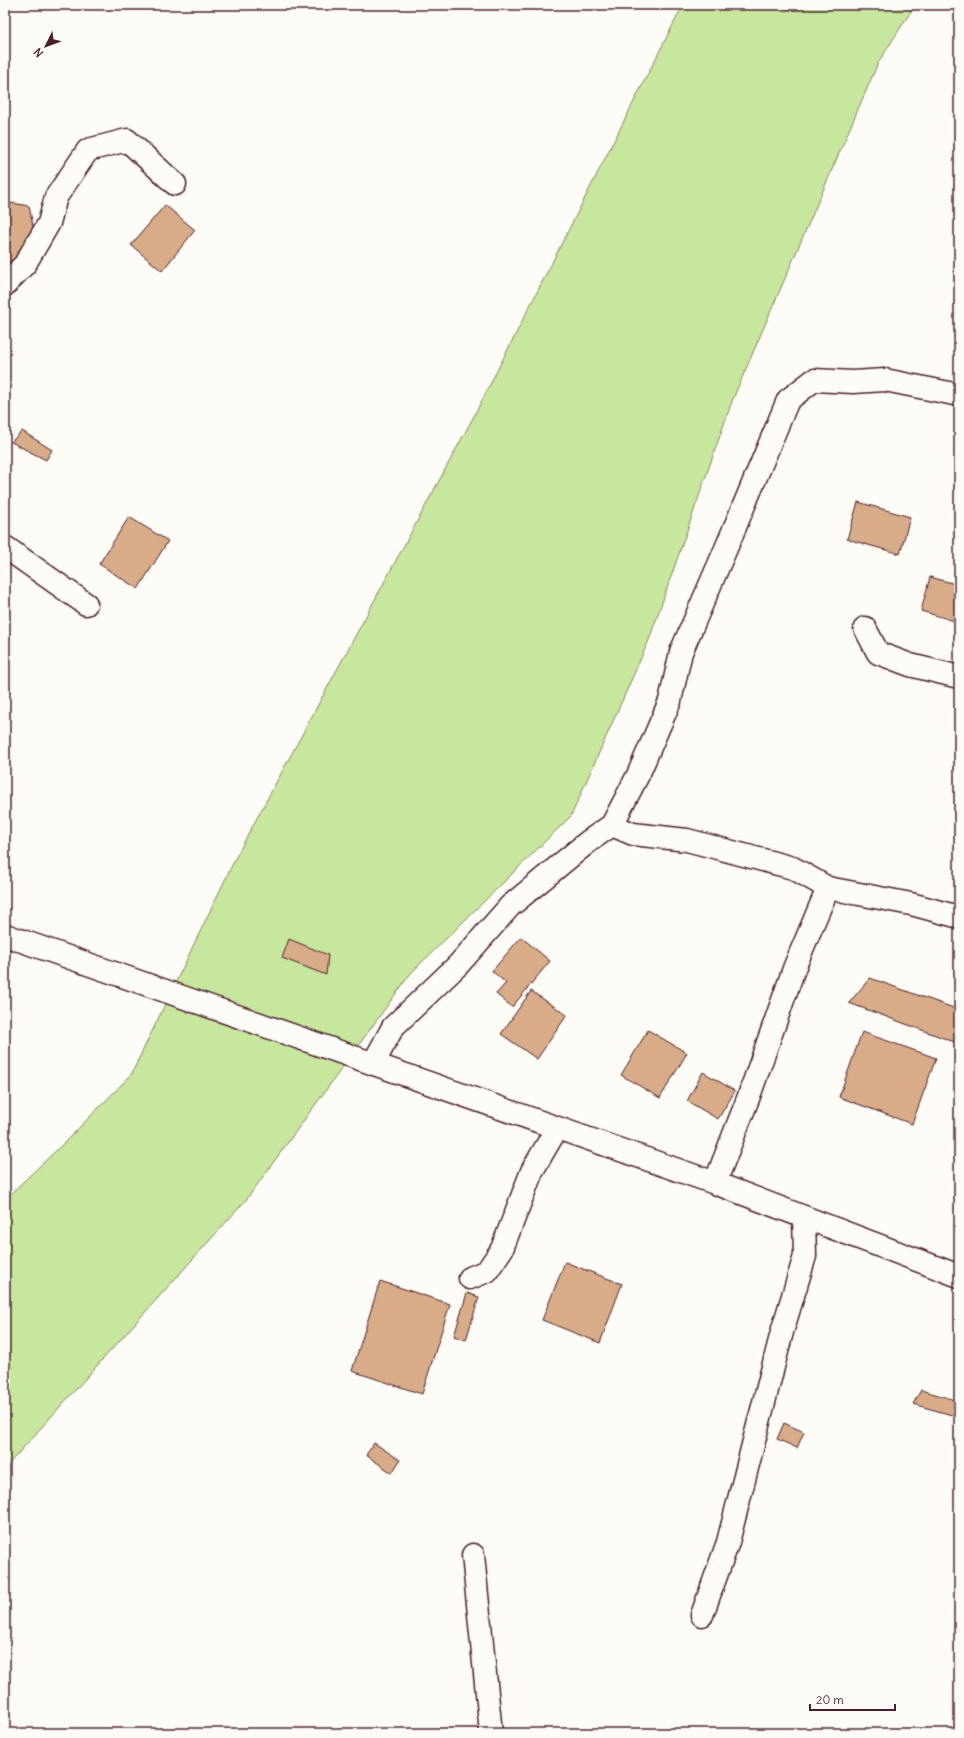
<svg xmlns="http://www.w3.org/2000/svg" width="964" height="1738" font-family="Delius,sans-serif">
	<rect width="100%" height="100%" fill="#fdfcf7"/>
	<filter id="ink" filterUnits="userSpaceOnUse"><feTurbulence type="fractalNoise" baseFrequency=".025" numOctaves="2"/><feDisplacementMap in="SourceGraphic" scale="8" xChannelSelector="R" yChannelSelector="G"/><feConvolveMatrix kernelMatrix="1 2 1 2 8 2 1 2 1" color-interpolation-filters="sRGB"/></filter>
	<g filter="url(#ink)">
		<path fill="#c8e79e" stroke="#898364" d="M683,5H915L878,63L732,401L649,640L571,816L411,973L246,1200L5,1468V1199L64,1143L131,1075L237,855L474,416Z"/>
		<path fill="#d8ac89" stroke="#4a1f2b" d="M12,203L29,206L34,231L5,273V213Z
			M165,205L195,230L162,271L131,245Z
			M22,431L52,450L46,460L11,442Z
			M858,502L910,517L900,554L847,539Z
			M129,517L168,541L138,589L99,564Z
			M930,577L959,585V616L958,622L921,611Z
			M521,937L550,961L512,1007L496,994L506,983L492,971Z
			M289,939L328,955L326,975L282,958Z
			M870,978L959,1010V1036L957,1043L849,1003Z
			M531,991L567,1015L537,1059L501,1034Z
			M648,1030L687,1053L660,1098L621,1075Z
			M862,1032L936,1058L912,1124L839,1097Z
			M703,1072L735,1091L718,1119L687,1101Z
			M565,1262L622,1284L600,1343L542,1320Z
			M380,1281L450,1304L422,1394L352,1371Z
			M467,1293L479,1297L466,1340L454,1336Z
			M921,1390L959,1401V1417L913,1404Z
			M784,1423L804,1432L797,1448L777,1439Z
			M374,1443L400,1460L392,1473L366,1455Z"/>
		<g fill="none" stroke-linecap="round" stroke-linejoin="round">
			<defs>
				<path id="minor" d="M5,285L25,264L49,223L56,197L88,150L127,140L175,184
					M5,547L86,604
					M865,628L878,653L910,665L959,677
					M612,825L633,834L687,840L793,868L828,888
					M5,935L715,1183L959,1276
					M373,1064L393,1027L458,965L510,906L589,841L612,825L638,775L670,701L681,652L727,546L788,400L814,380L853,382L885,380L959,395
					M715,1183L749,1096L795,966L828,888L911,904L959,917
					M470,1278L487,1271L502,1249L532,1171L557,1128
					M473,1555L491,1733
					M702,1615L728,1542L782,1332L805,1256L804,1217"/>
			</defs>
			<use href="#minor" stroke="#4a1f2b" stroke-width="25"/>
			<use href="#minor" stroke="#fdfcf7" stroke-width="22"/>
		</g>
	</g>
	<rect width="964" height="1738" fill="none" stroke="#fdfcf7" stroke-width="20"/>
	<rect x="10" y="10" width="944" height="1718" fill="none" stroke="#4a1f2b" stroke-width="1.5" filter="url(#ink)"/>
	<g transform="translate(46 46) rotate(228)" stroke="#fdfcf7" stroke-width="3" paint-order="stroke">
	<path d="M0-3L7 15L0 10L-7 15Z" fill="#4a1f2b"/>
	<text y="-6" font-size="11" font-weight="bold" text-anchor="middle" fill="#4a1f2b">N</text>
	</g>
	<path d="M810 1704v6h85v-6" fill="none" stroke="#4a1f2b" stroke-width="2"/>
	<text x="816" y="1704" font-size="12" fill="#4a1f2b" stroke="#fdfcf7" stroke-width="3" paint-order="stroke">20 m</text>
</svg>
